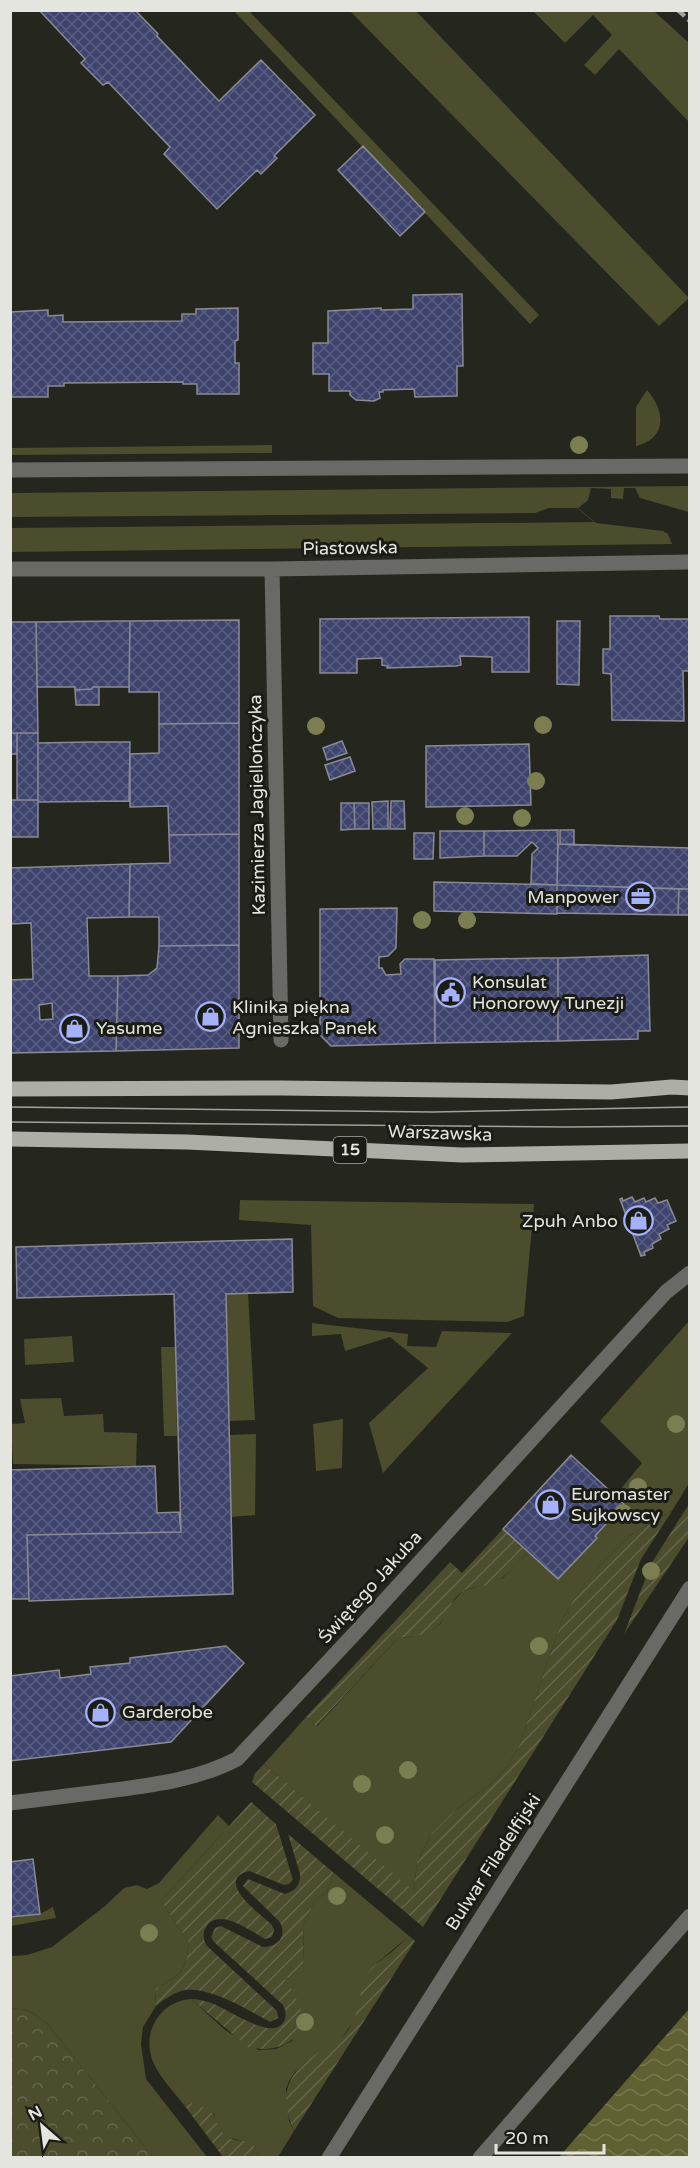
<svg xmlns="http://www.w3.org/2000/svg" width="700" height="2168" font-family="'Varela Round',sans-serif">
	<defs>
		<pattern id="forest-crowns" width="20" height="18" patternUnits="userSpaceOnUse" patternTransform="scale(1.5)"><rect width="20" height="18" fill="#4b4d2d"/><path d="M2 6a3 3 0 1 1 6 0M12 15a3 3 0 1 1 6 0" fill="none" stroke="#65664b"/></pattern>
		<pattern id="garden-furrows" width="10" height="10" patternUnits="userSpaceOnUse" patternTransform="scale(1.5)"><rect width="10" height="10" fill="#4b4d2d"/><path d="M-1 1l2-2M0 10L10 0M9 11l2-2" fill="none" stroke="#65664b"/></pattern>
		<pattern id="water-waves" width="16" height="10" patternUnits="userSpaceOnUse" patternTransform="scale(1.5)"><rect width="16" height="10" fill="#5f6132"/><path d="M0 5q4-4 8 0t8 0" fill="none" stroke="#76784f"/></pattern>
		<pattern id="building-cross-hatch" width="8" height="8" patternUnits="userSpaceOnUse" patternTransform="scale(1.5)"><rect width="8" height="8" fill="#3e446d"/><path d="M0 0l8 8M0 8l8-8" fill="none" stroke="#5a5f82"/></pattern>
	</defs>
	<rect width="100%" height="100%" fill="#25261e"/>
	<path fill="#4b4d2d" d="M234,11H249L539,315L530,324Z
		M350,11H416L689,298L659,326Z
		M533,11H654L689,43V122L619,49L595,75L584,65L612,35L593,15L565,43Z
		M647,390C665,410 668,438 636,446V407Z
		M272,445V453L10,455L11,448Z
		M689,486V512L640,498L635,488H624L623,499L611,498V489L591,488L588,500L578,508L596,523L663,531L668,534L672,544L11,552V528L594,522L577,508H549L535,513L11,517V493Z
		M240,1200L534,1204L524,1316L507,1322L338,1318L313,1306L311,1225L239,1220Z
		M248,1293L255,1420L229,1421L226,1294Z
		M689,1321V1483L672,1511L629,1536L601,1564L574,1599L562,1620L520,1744L507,1767L493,1782L451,1814L432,1833L417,1862L414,1892L264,1764L306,1717L317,1726L398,1638L411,1637L434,1629L441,1623L449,1606L463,1591L503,1578L528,1552L558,1579L597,1538L595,1536L624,1505L615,1496L642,1463L600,1421Z
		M312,1323L408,1334L407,1346L436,1347L442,1331L512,1333L383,1473L369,1423L428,1368L390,1337L345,1351L341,1334L312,1336Z
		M72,1336L74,1362L25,1365L24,1339Z
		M161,1347H175L177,1436H164Z
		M61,1398L64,1416L103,1414L104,1432L137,1433L136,1466L13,1464L11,1424L25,1423L20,1399Z
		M343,1419L342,1468L316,1471L313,1424Z
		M256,1434L255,1515L231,1517L230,1435Z
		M218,1815L229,1826L161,1901L189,1943C185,1974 181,1974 155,1989L156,2006L143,2027L141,2044L146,2079L207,2157H153L50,2027C39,2015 27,2008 11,2008L10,1956L27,1955L52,1947L105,1906L124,1888L137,1885L147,1889L159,1883Z
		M334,1873L409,1936L377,1963L365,1979L356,2018L339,2042L307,2061L295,2072L289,2081L286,2089L289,2121L294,2131L278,2157H259C252,2131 228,2148 218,2127C216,2123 215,2117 213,2113L191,2103L184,2105C175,2093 161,2079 154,2064C140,2035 159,2001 191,1999L225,2030L258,2050L276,2049L292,2041L303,2017L285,1979L304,1971L303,1925L315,1901L327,1892Z
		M53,1907L56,1918L11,1926L10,1917L40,1914Z"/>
	<path fill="url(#forest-crowns)" d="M10,2008C27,2008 39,2015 50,2027L153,2157H11Z"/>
	<path fill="url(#garden-furrows)" d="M689,1504V1537L624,1634L651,1564Z
		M672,1511L641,1559L617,1620L423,1927L252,1782L255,1773L264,1764L414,1891L417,1862L432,1833L451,1814L493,1782L507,1767L520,1744L562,1620L574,1599L601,1564L629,1536Z
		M503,1529L528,1552C517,1563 505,1580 489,1585C481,1587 470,1586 462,1592C450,1600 449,1612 441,1622C432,1635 413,1637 398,1638L316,1726L306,1717L450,1562L462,1573Z
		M251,1802L276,1824L293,1880L289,1884L284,1885L249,1871C213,1880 261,1915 272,1925L274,1930L272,1937L265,1939C250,1931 217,1905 205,1929C202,1936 204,1942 208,1947L277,2011L278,2018L270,2022C248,2010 211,1987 185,1990C175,1992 164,1999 156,2006L155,1989C181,1974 185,1974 189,1943L161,1901Z
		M288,1834L334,1873L327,1892L315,1901L303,1925L304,1971L285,1979C291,1990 302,2005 302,2018C302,2046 269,2053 248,2047L191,1999C198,1999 207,2001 214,2004C229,2010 271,2040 283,2023C287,2017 286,2012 283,2005L214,1942L211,1937L215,1928L221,1926L263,1947C279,1947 288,1935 279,1921L243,1886L248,1879L285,1894C295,1891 301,1885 300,1874Z
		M409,1936L415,1941L294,2131C277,2093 288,2072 321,2051C333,2044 342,2040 349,2029C361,2011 358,1988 368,1973C373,1966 379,1962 385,1957C394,1951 401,1943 409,1936Z
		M191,2103L210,2110C217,2118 216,2128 225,2135C239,2146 252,2133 259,2157H223L184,2105Z"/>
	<path fill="url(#water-waves)" d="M689,2009V2157H559Z"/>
	<path fill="url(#building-cross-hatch)" stroke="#898b94" stroke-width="1.5" fill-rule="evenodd" d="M39,10H135L158,34L157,36L219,101L261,60L315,115L274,156L277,158L261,174L257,170L217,209L164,154L170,147L108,82L103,85L81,63L85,59Z
		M363,146L425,212L400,236L338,170Z
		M462,294L463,366H457V396L415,397L414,389L383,390V392H379L380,398L374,401L356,400L350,395V391H329V374H313V343H328V311L381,308V310L413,309V295Z
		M238,308V340L235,341V363H239V394H197V384H183V382L64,383V386H48V397H10V312L48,310V316L63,315V322L182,321V314H196V309Z
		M610,616H659L660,619H690V671H683L684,721L612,720L611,674L603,673V649H610Z
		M529,617V672H492V657L460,656L461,665L456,666L387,668L388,666L382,665V658L357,659V673H320V619Z
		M239,620V723L159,724V692H129L130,621Z
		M119,621H130L129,687H93L92,689L75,690V687H37L36,622Z
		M557,621H580L579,685L557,684Z
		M10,622H36L38,733H10Z
		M93,687H99V705H76L75,690L92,689Z
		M239,723V834L169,835L168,806L130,807V754L159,753V724Z
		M10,733H17V754H10Z
		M17,733H38V800H17Z
		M342,741L347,753L327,760L323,748Z
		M91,742H130L129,801L38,802V743Z
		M529,744L531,805L426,807V746Z
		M350,757L355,771L330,780L325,765Z
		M10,800H38V837H10Z
		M388,801V829H373L372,802Z
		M391,801H404L405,829H390Z
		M341,803H354L355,829L341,830Z
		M354,803H369V829H355Z
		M558,830L557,885L531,884L532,854L538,848L532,842L517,856H484V831Z
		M560,830H574V845L560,844Z
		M440,831H484V856L440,858Z
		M414,833H434L433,859H414Z
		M239,834V945L159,946V917H129L130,864L170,863L169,835Z
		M558,844L690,848V889L557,885Z
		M130,864L129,917L87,918L89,976H118L116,1051L10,1053V980L33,979L31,923L10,924V868ZM52,1003L53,1019L40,1020L39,1005Z
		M434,882L557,885V914L434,911Z
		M557,885L679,889L678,915L557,913Z
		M679,889H690V915H678Z
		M397,908L396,948L388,956L379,957V968H382L386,975L401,974L400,964L405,959H434L435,1043L331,1046L320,1035V909Z
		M239,945V1048L116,1051L118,976L148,975L157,968L159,946Z
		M648,955L650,1031H638V1039L558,1041V958Z
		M542,958H558V1041L435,1043V960Z
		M632,1197L635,1202L644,1198L646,1202L655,1198L658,1203L667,1200L676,1221L667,1225L669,1229L659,1234L661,1239L652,1244L653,1248L644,1252L645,1255L641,1256L620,1199L622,1198L623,1201Z
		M292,1239L293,1292L226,1294L233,1594L29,1601L27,1535L181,1532L174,1294L17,1298L16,1247Z
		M571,1455L624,1504L595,1536L597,1538L558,1579L503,1529Z
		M155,1466L157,1513L179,1512L181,1532L27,1535L29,1599H10V1470Z
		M226,1646L244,1663L171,1742L10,1761V1676L59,1670L60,1678L91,1674L90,1667L130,1663V1658Z
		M33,1859L40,1914L10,1917V1862Z"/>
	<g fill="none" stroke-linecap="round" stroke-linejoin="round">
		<path stroke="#696965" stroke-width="15" d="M10,470L690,466
			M10,569H272L690,562
			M272,569L281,1040
			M10,1803C43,1799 75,1795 107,1791C152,1785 197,1780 237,1759L357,1631L666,1292L690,1273
			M329,2158L690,1588
			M480,2158L690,1916"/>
		<path stroke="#adaea5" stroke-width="15" d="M10,1089L281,1088L611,1092L672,1087L690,1088
			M10,1139L187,1142L462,1155L690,1151"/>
		<path stroke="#a2a29c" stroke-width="1.5" d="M10,1107L433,1112L690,1107
			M10,1122L566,1127L690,1126"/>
		<path stroke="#a2a29c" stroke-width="4.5" stroke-dasharray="9 4.5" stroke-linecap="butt" d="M678,10L690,21"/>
	</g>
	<g fill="#7b7e51">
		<circle cx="579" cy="445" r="9"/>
		<circle cx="543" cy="725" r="9"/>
		<circle cx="316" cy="726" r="9"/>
		<circle cx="536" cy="781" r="9"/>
		<circle cx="465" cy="816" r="9"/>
		<circle cx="522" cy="818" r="9"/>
		<circle cx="422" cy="920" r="9"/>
		<circle cx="467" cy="920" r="9"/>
		<circle cx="676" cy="1424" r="9"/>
		<circle cx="638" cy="1487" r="9"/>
		<circle cx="623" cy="1513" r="9"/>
		<circle cx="651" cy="1571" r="9"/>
		<circle cx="539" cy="1646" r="9"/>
		<circle cx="408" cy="1770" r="9"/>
		<circle cx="362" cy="1784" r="9"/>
		<circle cx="385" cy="1835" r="9"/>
		<circle cx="337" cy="1896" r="9"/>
		<circle cx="149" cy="1933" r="9"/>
		<circle cx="305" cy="2022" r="9"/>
	</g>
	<defs>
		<symbol id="office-ring" viewBox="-11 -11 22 22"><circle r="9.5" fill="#1b1c15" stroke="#a5b1fc" stroke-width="1.5"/><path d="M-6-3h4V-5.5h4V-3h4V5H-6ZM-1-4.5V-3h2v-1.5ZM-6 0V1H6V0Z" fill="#a5b1fc"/></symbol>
		<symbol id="civic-ring" viewBox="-11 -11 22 22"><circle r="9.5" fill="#1b1c15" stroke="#a5b1fc" stroke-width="1.5"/><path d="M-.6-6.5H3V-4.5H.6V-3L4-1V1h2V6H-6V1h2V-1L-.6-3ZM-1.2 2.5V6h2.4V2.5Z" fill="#a5b1fc"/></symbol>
		<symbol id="shop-ring" viewBox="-11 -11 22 22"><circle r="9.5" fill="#1b1c15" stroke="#a5b1fc" stroke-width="1.5"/><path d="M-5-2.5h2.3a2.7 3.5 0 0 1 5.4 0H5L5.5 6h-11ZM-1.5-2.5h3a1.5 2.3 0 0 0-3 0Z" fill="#a5b1fc"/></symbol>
	</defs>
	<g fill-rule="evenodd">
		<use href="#office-ring" x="624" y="880" width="33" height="33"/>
		<use href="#civic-ring" x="434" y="976" width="33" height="33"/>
		<use href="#shop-ring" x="194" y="1000" width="33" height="33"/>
		<use href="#shop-ring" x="58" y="1012" width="33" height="33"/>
		<use href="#shop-ring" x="622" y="1204" width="33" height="33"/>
		<use href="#shop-ring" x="534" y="1488" width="33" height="33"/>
		<use href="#shop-ring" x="84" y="1696" width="33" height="33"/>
	</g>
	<g text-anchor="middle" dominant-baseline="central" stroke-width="6" stroke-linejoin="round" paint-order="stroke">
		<rect fill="#1b1c15" stroke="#a8a9a3" stroke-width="1.5" x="333.5" y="1137" width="33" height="26" rx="4.5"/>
		<g font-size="16" font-weight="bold" fill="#e5e5e0">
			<text x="350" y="1150">15</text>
		</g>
		<g font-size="18" fill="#e5e5e0" stroke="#1b1c15">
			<text transform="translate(350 548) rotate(-1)">Piastowska</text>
			<text transform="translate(257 805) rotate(-91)">Kazimierza Jagiellończyka</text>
			<text transform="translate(440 1133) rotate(2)">Warszawska</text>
			<text transform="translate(370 1587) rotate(-48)">Świętego Jakuba</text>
			<text transform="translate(493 1862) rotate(-57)">Bulwar Filadelfijski</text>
		</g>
		<g font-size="18" fill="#e5e5e0" stroke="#1b1c15" text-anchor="start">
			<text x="619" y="897" text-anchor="end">Manpower</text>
			<text x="472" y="982">Konsulat<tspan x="472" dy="21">Honorowy Tunezji</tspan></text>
			<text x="232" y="1007">Klinika piękna<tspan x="232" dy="21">Agnieszka Panek</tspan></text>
			<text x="96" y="1028">Yasume</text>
			<text x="618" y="1221" text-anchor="end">Zpuh Anbo</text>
			<text x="571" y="1494">Euromaster<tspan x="571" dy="21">Sujkowscy</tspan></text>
			<text x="122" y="1712">Garderobe</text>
		</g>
	</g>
	<rect width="700" height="2168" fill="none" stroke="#e5e5e0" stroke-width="24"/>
	<g transform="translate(42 2126) rotate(332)" stroke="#1b1c15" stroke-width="4.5" paint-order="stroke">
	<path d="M0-4.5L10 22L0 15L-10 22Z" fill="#e5e5e0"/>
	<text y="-9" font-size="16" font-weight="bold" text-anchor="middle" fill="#e5e5e0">N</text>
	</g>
	<path d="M496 2144v9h108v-9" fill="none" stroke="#e5e5e0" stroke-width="3"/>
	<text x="505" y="2144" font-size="18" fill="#e5e5e0" stroke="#1b1c15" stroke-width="4.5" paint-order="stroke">20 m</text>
</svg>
